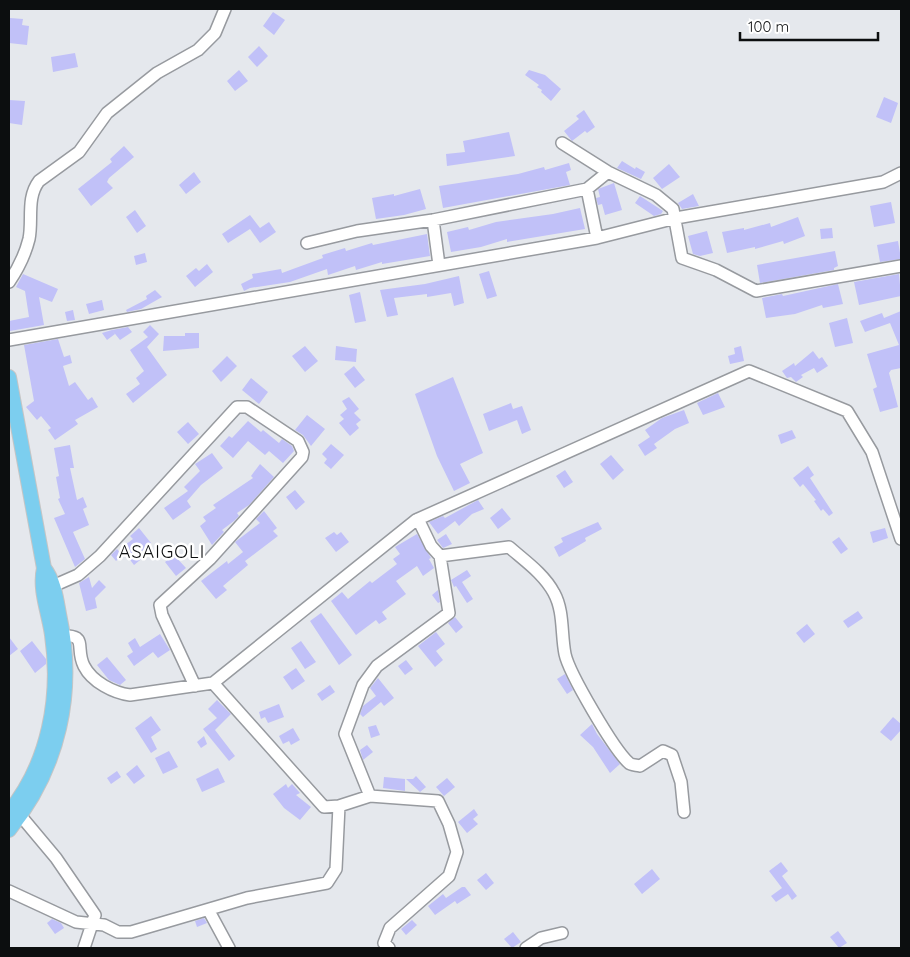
<svg xmlns="http://www.w3.org/2000/svg" width="910" height="957" font-family="Quicksand,sans-serif">
	<rect width="100%" height="100%" fill="#e5e8ed"/>
	<path fill="#c1c1f8" d="M273,12L285,20L274,35L263,26Z
		M10,18L23,19L22,25L29,26L27,45L9,43Z
		M259,46L268,56L257,67L248,57Z
		M75,53L78,67L53,72L51,57Z
		M239,70L248,81L235,91L227,81Z
		M529,70L545,75L561,89L551,101L541,92L542,90L537,87L539,85L525,75Z
		M884,97L898,103L891,123L876,117Z
		M9,100L25,101L22,125L9,123Z
		M584,110L595,127L587,133L585,131L572,141L564,131L579,119L576,116Z
		M509,132L515,156L447,166L446,154L465,152L463,141Z
		M124,146L134,157L109,178L107,182L113,188L91,206L78,189L112,162L110,159Z
		M622,161L635,169L636,167L645,172L641,179L617,168Z
		M569,163L571,170L566,172L570,185L443,208L439,186L518,174L544,167L545,170Z
		M669,164L680,177L662,189L653,178Z
		M194,172L201,182L186,194L179,185Z
		M614,183L622,210L605,215L602,204L598,205L596,198L600,197L598,189Z
		M420,189L426,209L404,215L376,219L372,198L394,194V196Z
		M693,194L699,206L682,209L678,203Z
		M640,196L663,211L661,214L654,216L635,203Z
		M891,202L895,223L874,227L870,206Z
		M580,208L585,229L507,242V239L481,247L451,252L447,232L468,227L469,230L496,222L553,214Z
		M135,210L146,226L137,233L126,217Z
		M250,215L260,228L269,222L276,232L260,243L250,229L228,243L222,234Z
		M798,217L805,236L784,244L783,241L755,249V247L727,253L722,232L744,228V230L770,223L771,227Z
		M832,228L833,238L821,239L820,229Z
		M707,231L713,253L700,256L693,254L688,236Z
		M427,234L430,256L382,264V262L356,270L355,266L328,275L327,269L290,282L250,288L244,291L241,284L253,278L252,274L281,269L282,273L323,258L322,255L345,248L346,251L372,243L373,245Z
		M898,241L901,259L880,262L877,245Z
		M835,251L838,266L834,268V270L760,283L757,265Z
		M145,253L147,262L136,265L134,256Z
		M207,264L213,272L195,287L186,276L196,268L199,271Z
		M489,271L497,296L487,299L479,274Z
		M23,274L58,289L52,302L39,297L44,325L10,331L9,321L29,317L25,291L16,287Z
		M899,274L901,296L859,305L854,282Z
		M459,276L464,303L454,306L451,293L427,297V294L394,298L398,315L387,317L380,290L425,284Z
		M838,284L843,304L823,308L822,305L795,314L766,318L762,298L782,294L783,296Z
		M155,290L162,297L141,309L127,312L126,310L147,299L146,296Z
		M360,292L366,321L355,323L349,295Z
		M102,300L104,310L89,314L86,304Z
		M73,310L75,320L67,321L65,312Z
		M901,311V368L891,370L889,373L898,407L880,412L873,389L877,387L867,354L899,345L890,323L865,332L860,321L882,313L884,318Z
		M847,318L853,343L835,347L829,323Z
		M150,325L159,334L147,347L167,375L133,403L126,394L140,384L136,378L144,371L130,350L148,337L143,332Z
		M128,327L132,332L120,340L112,330Z
		M112,330L115,334L107,340L102,333Z
		M185,333H199V348L163,351L164,336H185Z
		M58,339L64,357L70,355L72,363L63,366L69,386L75,382L88,400L92,397L98,407L75,420L78,424L55,440L48,430L51,428L41,416L37,420L26,407L34,401L24,345Z
		M305,346L318,361L305,372L292,356Z
		M336,346L357,349L356,362L335,360Z
		M741,346L744,361L730,364L728,356L735,354L734,348Z
		M813,351L819,359L822,357L828,366L817,373L814,368L801,375L803,377L796,382L791,377L787,378L782,371L794,363L795,366Z
		M227,356L237,366L221,382L212,371Z
		M354,366L365,380L355,388L344,374Z
		M453,377L483,453L460,464L470,483L454,491L437,456L415,394Z
		M251,378L268,392L259,404L242,390Z
		M718,393L725,407L703,415L697,403Z
		M349,397L359,409L354,413L361,420L356,424L359,428L350,436L339,423L344,419L340,415L347,409L342,401Z
		M511,403L513,409L522,406L531,430L522,434L517,420L489,431L483,414Z
		M684,410L689,423L675,429L654,444L657,448L645,456L638,445L650,437L645,430L662,418Z
		M307,415L325,429L311,446L303,435L295,430Z
		M248,421L261,432L263,430L279,443L282,439L292,446L294,451L283,463L269,451L265,455L248,441L233,458L220,446L229,436L232,438Z
		M188,422L199,434L188,444L177,432Z
		M792,430L796,438L781,444L778,435Z
		M331,444L344,455L331,469L324,463L327,459L322,454Z
		M70,445L74,468H70L77,500L83,497L87,507L83,509L89,525L73,532L85,559L75,567L54,518L65,514L58,499L60,498L56,477L59,476L54,448Z
		M212,453L223,468L201,485L187,501L191,507L173,520L164,508L188,491L184,487L200,471L195,464Z
		M611,455L624,470L613,480L600,464Z
		M260,464L274,477L249,505L237,513L239,516L234,521L222,530L224,532L212,545L200,526L206,521L203,517L216,508L213,505L253,478L251,476Z
		M808,466L814,475L810,478L833,513L829,516L823,509L821,511L814,501L816,500L803,484L800,487L793,478Z
		M565,470L573,482L564,488L556,476Z
		M295,490L305,502L296,510L286,497Z
		M478,500L484,509L472,514L459,526L455,521L438,534L429,522L443,516L445,518Z
		M502,508L511,519L498,529L490,518Z
		M264,511L277,528L273,531L278,536L245,561L248,565L223,586L227,590L216,599L201,581L227,561L228,564L243,552L235,542L260,523L256,519Z
		M598,522L602,529L585,538L586,541L559,557L554,547L563,542L561,538Z
		M139,528L151,543L141,552L145,556L134,565L121,548L133,539L130,536Z
		M885,528L888,538L873,543L870,532Z
		M334,532L337,535L341,532L349,542L336,552L325,538Z
		M417,534L431,558L429,559L434,568L423,576L417,566L396,581L406,594L382,612L387,619L379,624L376,620L356,635L331,601L342,592L348,599L370,581L372,583L397,564L393,559L400,554L395,547Z
		M446,534L452,544L443,548L437,540Z
		M839,537L848,549L841,554L832,542Z
		M117,549L122,555L116,561L111,555Z
		M174,555L186,568L176,576L165,562Z
		M467,570L471,576L462,582L473,599L467,603L456,586L454,587L451,580Z
		M89,577L92,588L99,580L106,587L95,598L97,608L86,611L79,583Z
		M438,590L440,602L438,603L432,595Z
		M858,611L863,618L848,628L843,621Z
		M321,613L352,655L339,665L310,621Z
		M455,617L463,627L456,633L448,623Z
		M807,624L815,634L804,643L796,633Z
		M436,632L445,644L436,651L443,660L435,667L418,646Z
		M160,634L170,650L158,658L153,652L134,666L127,656L133,652L128,643L135,638L140,647Z
		M9,637L18,649L9,656Z
		M32,641L46,659V664L35,673L20,651Z
		M301,641L316,662L305,669L291,648Z
		M107,657L126,680L120,685L109,680L97,665Z
		M406,660L413,669L405,675L398,666Z
		M296,668L305,681L292,690L283,677Z
		M565,674L573,690L567,694L557,679Z
		M378,678L394,698L384,706L381,702L363,717L360,714L363,706L376,696L370,688Z
		M330,685L335,692L322,701L317,694Z
		M217,700L231,714L215,730L235,756L229,761L203,729L217,718L208,709Z
		M279,704L284,717L268,723L265,717L261,719L259,712Z
		M151,716L161,730L151,737L157,749L151,753L135,728Z
		M893,717L901,724V730L891,741L880,732Z
		M592,724L597,734L620,764L610,773L593,747L580,735Z
		M376,725L380,735L371,738L368,727Z
		M293,728L300,740L291,745L289,741L283,744L279,736Z
		M204,736L207,744L201,748L197,742Z
		M367,745L373,752L363,760L360,750Z
		M169,751L178,767L163,774L155,758Z
		M137,765L145,776L134,784L126,774Z
		M218,768L225,782L202,792L196,779Z
		M117,771L121,777L111,784L107,778Z
		M416,776L426,787L420,792L406,779H413Z
		M384,777L405,779V791L383,788Z
		M447,778L455,787L444,796L436,787Z
		M286,784L288,788L292,784L300,793L296,795L311,807L300,820L284,808L273,794Z
		M474,809L478,815L473,819L478,824L467,833L458,822Z
		M781,862L788,871L782,876L797,896L792,900L788,894L776,902L771,896L782,888L769,871Z
		M652,869L660,879L642,894L634,884Z
		M486,873L494,883L486,890L477,880Z
		M462,887H465L471,895L457,904L455,901L435,915L428,906L443,894L446,898Z
		M204,918L207,923L197,927L195,921Z
		M52,919L61,923L64,928L55,934L47,923Z
		M412,920L417,925L406,935L401,929Z
		M838,931L847,943L839,948L830,937Z
		M513,932L521,942L512,948L504,939Z"/>
	<g fill="none" stroke-linecap="round" stroke-linejoin="round">
		<defs>
			<path id="minor" d="M562,143L608,172L656,195L673,209L682,258L716,270L756,291L901,266
				M587,189L597,238
				M433,220L439,265
				M307,243L357,231L433,220L587,189L608,172
				M9,282C18,269 25,255 29,239C33,220 26,198 39,181L79,152L107,113L157,73L198,50L215,33L225,9
				M9,340L597,238L676,218L883,182L901,173
				M418,519L431,546L440,556L509,547C525,561 544,574 554,593C564,611 561,634 565,654C569,673 614,750 629,763C631,765 636,765 640,766L663,751L672,755L681,782L684,812
				M53,586L78,575L100,556L237,407H247L298,441L303,452L302,457L210,559L160,605L162,615L195,686
				M55,636C91,633 74,646 84,666C92,682 114,693 130,695L213,683L416,520L749,371L847,411L872,452L901,539
				M213,683L324,807L339,806L370,796L438,801L449,824L457,852L449,876L390,928L384,943L389,948
				M370,796L345,734L363,685L377,666L449,613L440,556
				M20,815L56,858L95,915L84,948
				M9,891L76,922L104,925L118,932H131L247,898L327,883L336,869L339,806
				M209,911L229,948
				M526,948L541,938L562,933"/>
			<path id="major" d="M9,377L44,568C39,590 49,613 52,635C61,697 49,763 9,812
				M9,830C59,768 76,692 59,614C56,597 54,581 44,568"/>
		</defs>
		<use href="#minor" stroke="#979a9f" stroke-width="14"/>
		<use href="#major" stroke="#c5c5c5" stroke-width="16"/>
		<use href="#minor" stroke="#fff" stroke-width="11"/>
		<use href="#major" stroke="#7cceef" stroke-width="14"/>
	</g>
	<g text-anchor="middle" dominant-baseline="central" stroke-width="5" stroke-linejoin="round" paint-order="stroke">
		<g font-size="18" letter-spacing="1" fill="#0c0e0f" stroke="#fff">
			<text x="162" y="551">ASAIGOLI</text>
		</g>
	</g>
	<rect width="910" height="957" fill="none" stroke="#0c0e0f" stroke-width="20"/>
	<path d="M740 32v8h138v-8" fill="none" stroke="#0c0e0f" stroke-width="2.5"/>
	<text x="748" y="32" font-size="15" fill="#0c0e0f" stroke="#ffffff" stroke-width="4" paint-order="stroke">100 m</text>
</svg>
